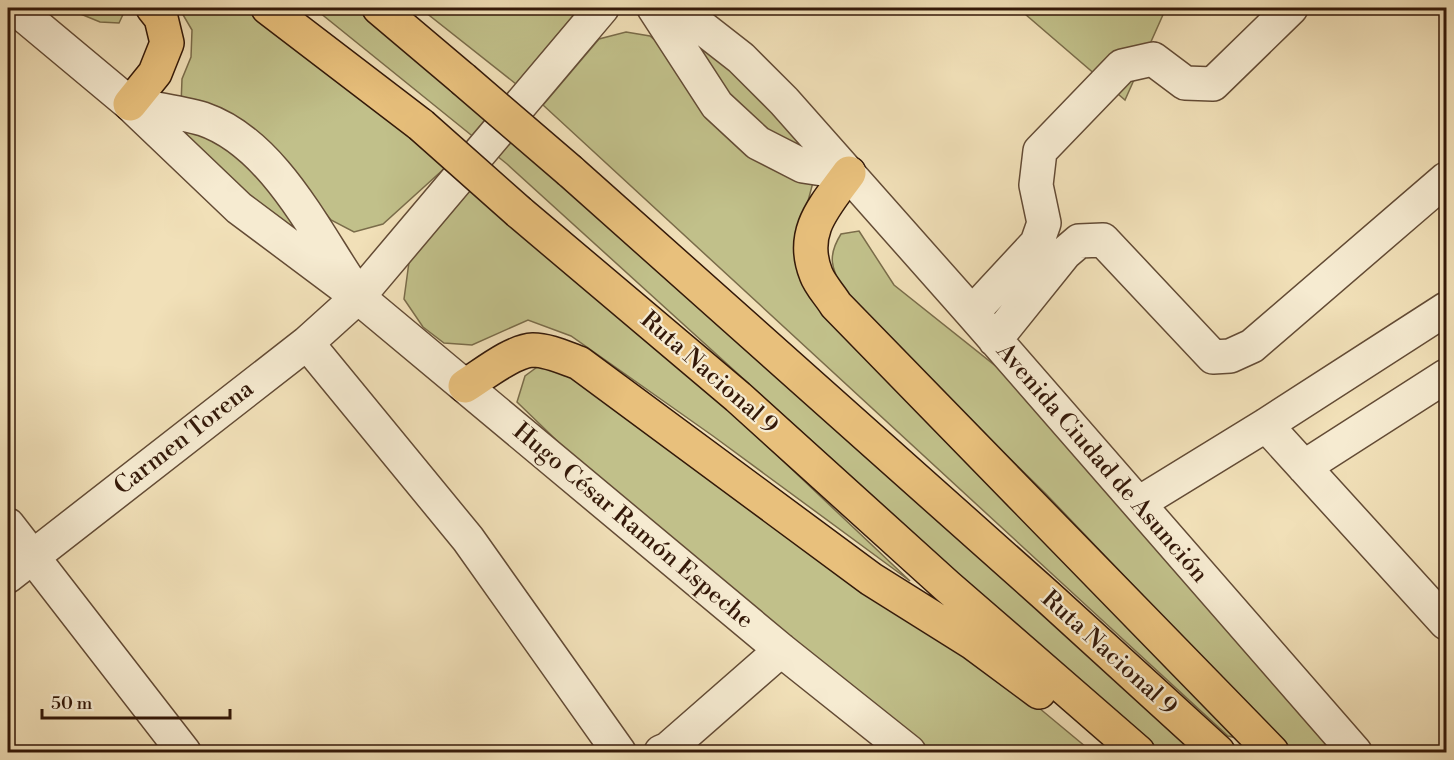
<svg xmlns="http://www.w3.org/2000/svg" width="1454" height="760" font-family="'Libre Bodoni',serif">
	<rect width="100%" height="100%" fill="#f1e0b8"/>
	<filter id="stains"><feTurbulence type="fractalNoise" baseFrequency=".00333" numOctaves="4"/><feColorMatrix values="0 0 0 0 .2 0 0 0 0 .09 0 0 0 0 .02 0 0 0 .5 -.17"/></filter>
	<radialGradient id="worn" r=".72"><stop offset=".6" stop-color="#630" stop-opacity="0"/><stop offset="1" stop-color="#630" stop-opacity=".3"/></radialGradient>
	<path fill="#c1c08a" stroke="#7a6c4a" stroke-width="1.5" d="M66,8H126L119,23L100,22Z
		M179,8H252L403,123L446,167L383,224L354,232L331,220L294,174L181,105L182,79L191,57L192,30Z
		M314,8H361L369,14L1205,752H1154L507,164Z
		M420,8H580L516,84Z
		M1018,8H1166L1125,100Z
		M681,14L813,156L782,142L719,91Z
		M626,32L650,36L815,175L795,249L1258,743L1228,736L543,105L599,39Z
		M182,124L223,138L325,251C275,217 205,183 182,124Z
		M471,189L745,425L910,581L713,436L571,336L528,320L472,345L444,343L423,327L404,299L409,262Z
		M859,231L894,285L1041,402L1336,752H1292L1046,494L847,299C835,272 824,261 841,234Z
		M544,362L580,372L1027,698L1092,752H933L732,595L583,466L517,402L525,376Z"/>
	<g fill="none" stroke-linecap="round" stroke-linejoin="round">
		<defs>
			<path id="minor" d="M15,8L130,104L239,208L358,297L781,650L909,752
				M654,8L717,105L758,143L803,166L849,173
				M677,8L741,58L784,101L972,313L1355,752
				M130,104C154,109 180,112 203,119C270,142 311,224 348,280
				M972,313L1037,243L1044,223L1036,185L1040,151L1122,66L1153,59L1185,83L1213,84L1291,8
				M995,340L1065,253L1079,241L1103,240L1213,357L1230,356L1252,346L1446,179
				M307,343L468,539L619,752
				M1266,425L1446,623
				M1304,467L1446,376
				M1139,503L1266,425L1446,309
				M8,525L184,752
				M8,576L307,343L358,297L602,8
				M661,752L668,749L781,650"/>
			<path id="highway" d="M268,8L421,125
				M379,8L463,79
				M130,104L155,73L167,43L161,18L153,8
				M570,171L1048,597L1218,752
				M849,173C826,205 799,231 816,274C820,285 830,295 836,305L1272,752
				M519,212L738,397L947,586L1138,752
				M465,386C483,375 512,351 533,350C548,350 565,358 579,363L871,579L973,643L1039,692"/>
		</defs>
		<use href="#minor" stroke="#634b35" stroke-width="36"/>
		<use href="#highway" stroke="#341909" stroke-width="36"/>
		<use href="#minor" stroke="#f6ebd1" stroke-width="33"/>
		<use href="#highway" stroke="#e8c07c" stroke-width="33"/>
		<defs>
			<path id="highway-bridge" d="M463,79L570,171
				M421,125L519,212"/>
		</defs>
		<use href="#highway-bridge" stroke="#341909" stroke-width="36" stroke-linecap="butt"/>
		<use href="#highway-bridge" stroke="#e8c07c" stroke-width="33"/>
	</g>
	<g text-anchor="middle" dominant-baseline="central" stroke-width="4.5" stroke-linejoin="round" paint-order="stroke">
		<g font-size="24" fill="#341909" stroke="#f6ebd1">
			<text transform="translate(709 373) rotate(41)">Ruta Nacional 9</text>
			<text transform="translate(184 438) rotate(-38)">Carmen Torena</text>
			<text transform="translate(1102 463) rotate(49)">Avenida Ciudad de Asunción</text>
			<text transform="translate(633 526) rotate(40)">Hugo César Ramón Espeche</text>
			<text transform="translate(1109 653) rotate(42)">Ruta Nacional 9</text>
		</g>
	</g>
	<rect width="1454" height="760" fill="none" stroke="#f1e0b8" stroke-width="30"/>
	<rect x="9" y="9" width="1436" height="742" fill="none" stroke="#341909" stroke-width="3"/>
	<rect x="15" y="15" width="1424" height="730" fill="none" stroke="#341909" stroke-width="1.5"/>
	<path d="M42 709v9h188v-9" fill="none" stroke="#341909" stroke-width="3"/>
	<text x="51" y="709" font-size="18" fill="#341909" stroke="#f6ebd1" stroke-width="4.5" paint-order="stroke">50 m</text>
	<rect width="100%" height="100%" filter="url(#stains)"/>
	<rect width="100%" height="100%" fill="url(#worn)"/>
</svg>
